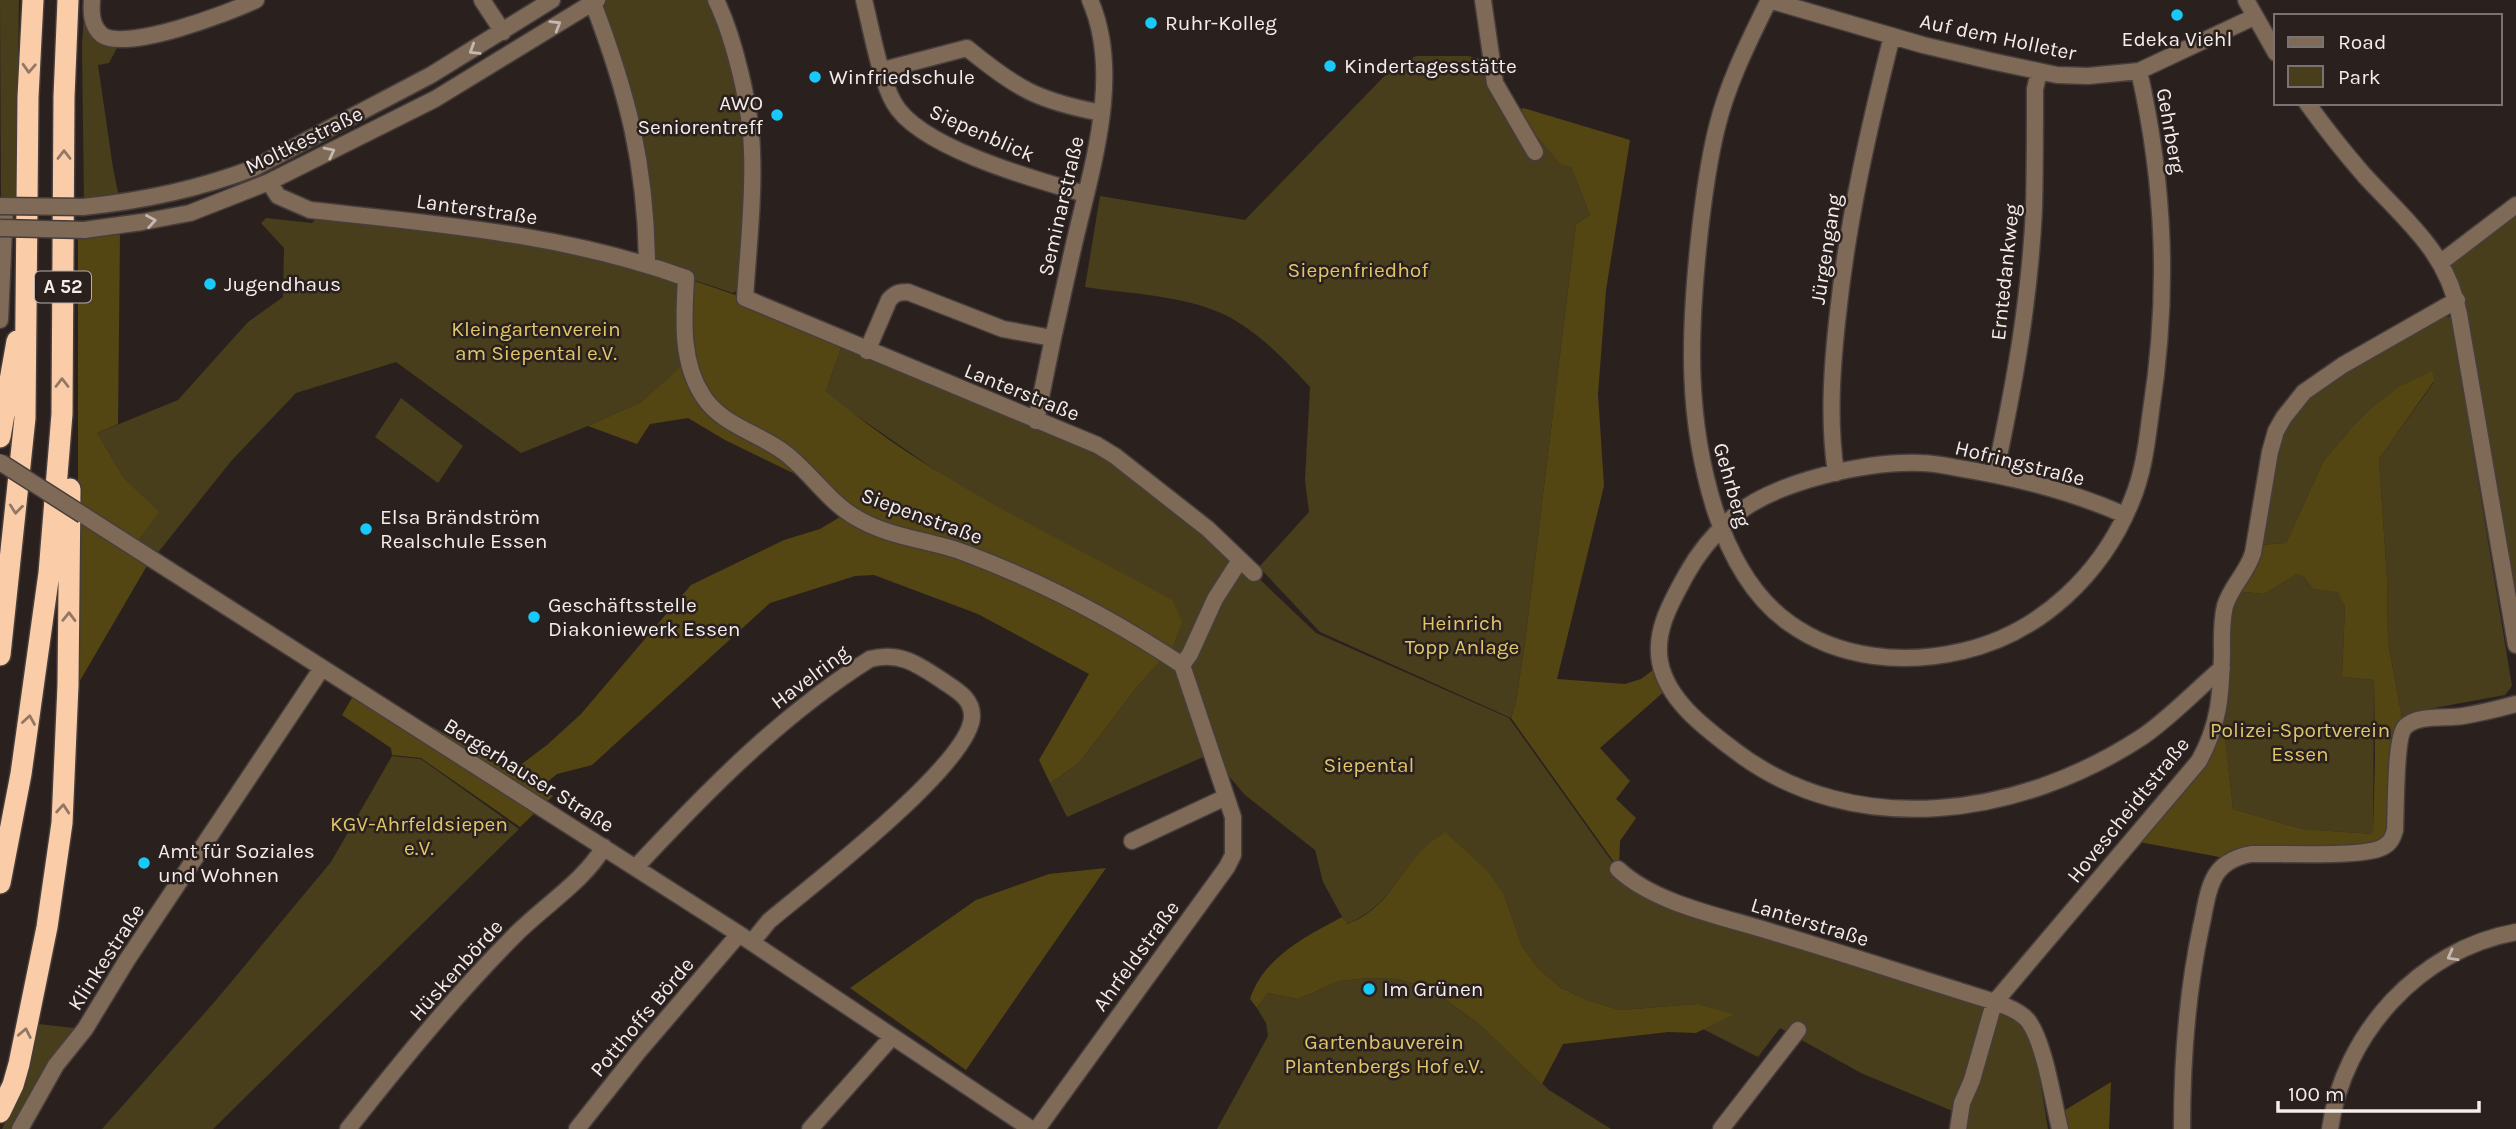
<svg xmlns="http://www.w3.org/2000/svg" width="2516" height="1129" font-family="Karla,sans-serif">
	<rect width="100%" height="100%" fill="#2a211f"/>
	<path fill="#483e1c" d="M0,0H19L16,205H1Z
		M85,0L92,23L120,42L109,63L98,65L113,168L120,202L84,206L82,45Z
		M598,0H710L738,86L747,152L740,289L733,293L685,277L687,356L676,371L641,402L588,426L521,453L396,362L296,393L232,460L156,555L137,542L158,512L124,478L97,433L178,400L248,322L283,297L284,248L261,223L266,218L312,223L318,216L392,220L648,263L647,218Z
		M1417,56H1468L1481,59L1490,88L1571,167L1590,215L1576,224L1525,643L1516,702L1511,718L1320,632L1259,567L1309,512L1305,480L1310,387C1285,360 1257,330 1223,314C1182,295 1130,294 1085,287L1100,196L1245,220L1397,63Z
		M2516,209V593L2485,426L2468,316L2449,263Z
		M2441,317H2452L2463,372L2470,432L2512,686L2505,695L2423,710L2402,718L2388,642L2387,578L2379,459L2434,382L2348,432L2324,460L2286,543L2260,545C2267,509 2273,449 2291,420C2318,376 2396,342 2441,317Z
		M843,342L1096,445L1208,530L1316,633L1509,718L1618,870L1631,882L2019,1015L2034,1043L2048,1129H1951L1955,1112L1861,1073L1780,1028L1758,1057L1701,1028L1733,1014L1698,1004L1620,1010L1587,1000L1561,988L1539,969L1522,946L1504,895L1403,875C1387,895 1372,915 1346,924L1323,882L1315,850L1245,795L1210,754L1067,817L1050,783L1078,764L1137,687L1172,648L951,481L847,409L826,391Z
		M401,398L463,446L438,483L375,437Z
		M2297,574L2304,577L2313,589L2338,591L2345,607L2342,677L2374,680L2373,834L2302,829L2233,809L2225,739L2213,740L2234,591L2264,594Z
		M392,756L421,759L519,829L213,1129H102L217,999L331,862Z
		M1370,978L1397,979L1431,989L1479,1024L1549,1090L1611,1129H1217L1268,1036L1266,1023L1257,1008L1268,993L1298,999L1339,981Z
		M39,1024L83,1029L17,1129H2L23,1082Z"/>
	<path fill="#544613" d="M1523,108L1630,140L1606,290L1598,394L1604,486L1557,679L1625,684L1641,679L1657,667L1667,689L1600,748L1630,781L1616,799L1636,818L1620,841L1619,869L1511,718L1516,702L1525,643L1576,224L1590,215L1571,167L1561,164L1516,112Z
		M120,230L118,424L97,433L124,478L159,512L135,545L152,557L78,684V234Z
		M686,278L747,299L843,342L826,391C928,479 1054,535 1172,600L1182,621L1172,648L1137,687L1078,764L1050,783L1039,760L1089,674L978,614L874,575L855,576L770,603L592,765L557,774L540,788L553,796L520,827L421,758L392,755L391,748L342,715L356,691L428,736L433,727L511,772L547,745L581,714L691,585L784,540L820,529L840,517L801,477L725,440L688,418L650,424L637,444L588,426L641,402L676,371L687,356Z
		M2432,371L2434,381L2379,459L2387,578L2388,642L2402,718L2398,730L2388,842L2230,859L2134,841L2213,740L2225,738L2233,809L2302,829L2373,834L2375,758L2374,680L2342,677L2345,607L2338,592L2313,589L2304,577L2297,574L2264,594L2234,591L2260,545L2286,543L2324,460L2348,432L2372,408L2399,387Z
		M1445,832L1488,872L1504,895L1522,946L1539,969L1561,988L1587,1000L1620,1010L1698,1004L1734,1014L1696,1033L1668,1032L1563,1044L1542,1084L1479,1024L1431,989L1397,979L1370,978L1339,981L1298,999L1268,993L1257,1008L1250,999C1264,957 1305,937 1342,917L1347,924C1380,913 1395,883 1416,857C1423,847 1435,840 1445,832Z
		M1106,868L966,1070L850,988L976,900L1049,874Z
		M2111,1082L2109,1129H2065L2062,1112Z"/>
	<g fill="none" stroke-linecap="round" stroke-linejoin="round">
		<defs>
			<path id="minor" d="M92,0C91,12 91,26 102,35C126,52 229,13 256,0
				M482,0L503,32
				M716,0C735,40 751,108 752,152C754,200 748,250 745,298L1097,445L1115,456L1208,529L1254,573
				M864,0C871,28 880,79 894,103C919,148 1037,180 1085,194
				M1483,0L1495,83L1535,152
				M2246,0L2276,53
				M593,3C628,95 646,165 647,264
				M883,70L967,48C1017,89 1038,101 1102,113
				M2139,71C2165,186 2169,295 2151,411C2147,441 2144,471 2132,500C2103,573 2041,633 1963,651C1904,665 1839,659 1789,623C1751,596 1729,553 1715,510C1686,419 1689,334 1699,239C1703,202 1708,163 1717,127C1728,82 1749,41 1769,0L1923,45L1991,61L2057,75L2088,76L2139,71L2254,17
				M2307,103C2325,128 2344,152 2364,175C2405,220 2447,251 2459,314L2516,645
				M269,182L278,196L310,210C437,224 565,234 686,278C684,317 680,361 703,396C721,425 759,433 785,453C809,471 829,502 855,517C887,537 930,540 965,553C1040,581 1115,620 1182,665
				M83,207C142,201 199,189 254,168L431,75L552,0
				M84,230L142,222L190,213L269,182L435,99L597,0
				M2440,263L2516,205
				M0,320L5,206
				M867,351L889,300C895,293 899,292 908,292L1003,329L1052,338
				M1036,421C1047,365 1059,309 1072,253C1089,175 1124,78 1090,0
				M1836,473C1828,420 1832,366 1838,313C1848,219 1869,127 1892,36
				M1995,474C2014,387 2030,298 2034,208C2035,168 2035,128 2035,89L2039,72
				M83,515L739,934L1031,1129
				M2125,515C2073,492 2014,477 1958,468C1946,466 1934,463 1921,463C1868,461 1774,481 1733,517C1715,533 1698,553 1686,575C1672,601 1654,630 1660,662C1667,700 1705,728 1734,750C1855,843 2022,816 2142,737C2171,717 2195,691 2222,668
				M1182,665L1190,654L1215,599L1240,560
				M1132,841L1226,797
				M636,867C707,791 781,715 870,659C900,651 919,665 943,681C956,690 972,698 972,716C972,763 808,888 769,921L752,942
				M1618,869C1656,905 1726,917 1775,933C1836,951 1896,971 1957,990C1976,997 2017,1005 2029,1022C2045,1045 2053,1101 2060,1129
				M20,1129L56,1065L85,1029L127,960L322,668
				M348,1129C401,1062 456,994 516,934C545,905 583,882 604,847
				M577,1129L638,1052L739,934
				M810,1129L892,1037
				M1037,1129L1227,867L1233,855V817L1182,665
				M1721,1129L1798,1030
				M1958,1129L1962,1103L1972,1080L1994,1003L2199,761C2219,725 2221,696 2222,655C2222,639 2221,622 2225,606C2231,586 2247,573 2253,553L2270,452L2276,431L2284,417L2304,392L2343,365L2457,300
				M2182,1129C2182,1061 2187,993 2201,927C2205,911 2206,894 2213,880C2220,864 2235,857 2251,854C2277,853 2365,858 2383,847C2391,843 2393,837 2395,830C2396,812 2395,737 2405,727C2418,714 2446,719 2463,716C2481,713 2498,709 2516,704
				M2330,1129C2343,1034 2420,949 2516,932"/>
			<path id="highway" d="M0,437L17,341
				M0,655L25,418L28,97L33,0
				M0,883L21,774L49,573L62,414L64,97L68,0
				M0,1112L13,1085L19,1064L47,927L62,823L68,685L70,489"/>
		</defs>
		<use href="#minor" stroke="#463e3c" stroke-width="19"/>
		<use href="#highway" stroke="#463e3c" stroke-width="24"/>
		<use href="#minor" stroke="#7f6957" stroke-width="16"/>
		<use href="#highway" stroke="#facda8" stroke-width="21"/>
		<defs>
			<path id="minor-bridge" d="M0,206L83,207
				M0,228L84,230
				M0,462L83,515"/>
		</defs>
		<use href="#minor-bridge" stroke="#463e3c" stroke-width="19" stroke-linecap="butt"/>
		<use href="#minor-bridge" stroke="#7f6957" stroke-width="16"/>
	</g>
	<defs><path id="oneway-chevron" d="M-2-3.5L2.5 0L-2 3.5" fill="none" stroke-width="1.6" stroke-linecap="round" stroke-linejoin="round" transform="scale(1.75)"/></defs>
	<g stroke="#c5b8b0">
		<use href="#oneway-chevron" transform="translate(556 25) rotate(-31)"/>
		<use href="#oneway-chevron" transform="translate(474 50) rotate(148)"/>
		<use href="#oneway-chevron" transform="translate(330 152) rotate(-27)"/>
		<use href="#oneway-chevron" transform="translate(151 221) rotate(-10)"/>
		<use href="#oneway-chevron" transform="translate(2452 956) rotate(151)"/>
	</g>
	<g stroke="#927764">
		<use href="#oneway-chevron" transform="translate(29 68) rotate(93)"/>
		<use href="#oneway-chevron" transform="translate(64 155) rotate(-90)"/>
		<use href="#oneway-chevron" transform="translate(62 383) rotate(-90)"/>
		<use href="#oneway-chevron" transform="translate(16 509) rotate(96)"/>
		<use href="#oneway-chevron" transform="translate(69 617) rotate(-89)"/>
		<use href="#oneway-chevron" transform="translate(29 720) rotate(-81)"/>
		<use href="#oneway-chevron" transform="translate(63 809) rotate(-85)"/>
		<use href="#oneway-chevron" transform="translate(25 1033) rotate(-79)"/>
	</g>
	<g fill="#18cafc" stroke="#2a211f" stroke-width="2.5">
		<circle cx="2177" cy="15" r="7"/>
		<circle cx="1151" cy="23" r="7"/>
		<circle cx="1330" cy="66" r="7"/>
		<circle cx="815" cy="77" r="7"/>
		<circle cx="777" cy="115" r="7"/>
		<circle cx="210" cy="284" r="7"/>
		<circle cx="366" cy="529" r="7"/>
		<circle cx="534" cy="617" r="7"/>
		<circle cx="144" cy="863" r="7"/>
		<circle cx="1369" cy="989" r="7"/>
	</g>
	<g text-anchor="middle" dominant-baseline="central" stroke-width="5" stroke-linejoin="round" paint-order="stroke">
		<rect fill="#2a211f" stroke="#b7b0ae" stroke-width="2" x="35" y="271.5" width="56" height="31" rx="5"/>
		<g font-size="19" font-weight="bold" fill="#f4edec">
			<text x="63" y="287">A 52</text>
		</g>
		<g font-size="21" fill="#f4edec" stroke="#2a211f" text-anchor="start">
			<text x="1165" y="23">Ruhr-Kolleg</text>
			<text x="2177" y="39" text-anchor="middle">Edeka Viehl</text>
			<text x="1344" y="66">Kindertagesstätte</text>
			<text x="829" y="77">Winfriedschule</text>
			<text x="763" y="103" text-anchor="end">AWO<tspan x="763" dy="24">Seniorentreff</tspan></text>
			<text x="224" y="284">Jugendhaus</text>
			<text x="380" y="517">Elsa Brändström<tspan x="380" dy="24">Realschule Essen</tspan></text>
			<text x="548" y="605">Geschäftsstelle<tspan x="548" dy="24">Diakoniewerk Essen</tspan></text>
			<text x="158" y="851">Amt für Soziales<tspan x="158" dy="24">und Wohnen</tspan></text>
			<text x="1383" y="989">Im Grünen</text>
		</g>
		<g font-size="21" fill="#f4edec" stroke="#2a211f">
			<text transform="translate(1998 37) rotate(12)">Auf dem Holleter</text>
			<text transform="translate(2171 131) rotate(80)">Gehrberg</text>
			<text transform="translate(982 133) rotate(24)">Siepenblick</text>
			<text transform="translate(304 140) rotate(-26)">Moltkestraße</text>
			<text transform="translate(1061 206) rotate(-77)">Seminarstraße</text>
			<text transform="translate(477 209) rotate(8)">Lanterstraße</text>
			<text transform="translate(1826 249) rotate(-81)">Jürgengang</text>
			<text transform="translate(2005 272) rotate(-84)">Erntedankweg</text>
			<text transform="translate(1022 392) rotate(22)">Lanterstraße</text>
			<text transform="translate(2020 463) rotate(14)">Hofringstraße</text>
			<text transform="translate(1732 485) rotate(74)">Gehrberg</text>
			<text transform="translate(922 516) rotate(20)">Siepenstraße</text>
			<text transform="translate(810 677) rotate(-37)">Havelring</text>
			<text transform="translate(529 775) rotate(32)">Bergerhauser Straße</text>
			<text transform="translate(2128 810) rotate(-51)">Hovescheidtstraße</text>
			<text transform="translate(1810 922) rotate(17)">Lanterstraße</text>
			<text transform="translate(1136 956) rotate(-54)">Ahrfeldstraße</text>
			<text transform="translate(106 957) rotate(-57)">Klinkestraße</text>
			<text transform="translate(456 970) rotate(-48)">Hüskenbörde</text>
			<text transform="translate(642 1017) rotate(-50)">Potthoffs Börde</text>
		</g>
		<g font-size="21" fill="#e1c668" stroke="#2a211f">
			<text x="1358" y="270">Siepenfriedhof</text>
			<text x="536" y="329">Kleingartenverein<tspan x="536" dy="24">am Siepental e.V.</tspan></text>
			<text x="1462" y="623">Heinrich<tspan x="1462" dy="24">Topp Anlage</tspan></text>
			<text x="2300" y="730">Polizei-Sportverein<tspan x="2300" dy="24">Essen</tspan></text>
			<text x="1369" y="765">Siepental</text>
			<text x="419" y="824">KGV-Ahrfeldsiepen<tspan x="419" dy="24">e.V.</tspan></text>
			<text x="1384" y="1042">Gartenbauverein<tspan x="1384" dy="24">Plantenbergs Hof e.V.</tspan></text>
		</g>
	</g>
	<rect x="2274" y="14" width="228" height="91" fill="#2a211f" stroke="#7b7371" stroke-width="2"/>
	<rect x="2288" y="37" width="35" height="10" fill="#7f6957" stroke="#7b7371" stroke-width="2"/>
	<text x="2338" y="49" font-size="21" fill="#f4edec">Road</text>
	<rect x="2288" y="66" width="35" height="21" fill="#483e1c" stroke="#7b7371" stroke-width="2"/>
	<text x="2338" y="84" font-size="21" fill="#f4edec">Park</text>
	<path d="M2278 1101v10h201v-10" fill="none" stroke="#f4edec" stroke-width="3.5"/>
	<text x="2288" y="1101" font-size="21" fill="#f4edec" stroke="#2a211f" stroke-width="5" paint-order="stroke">100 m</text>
</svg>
